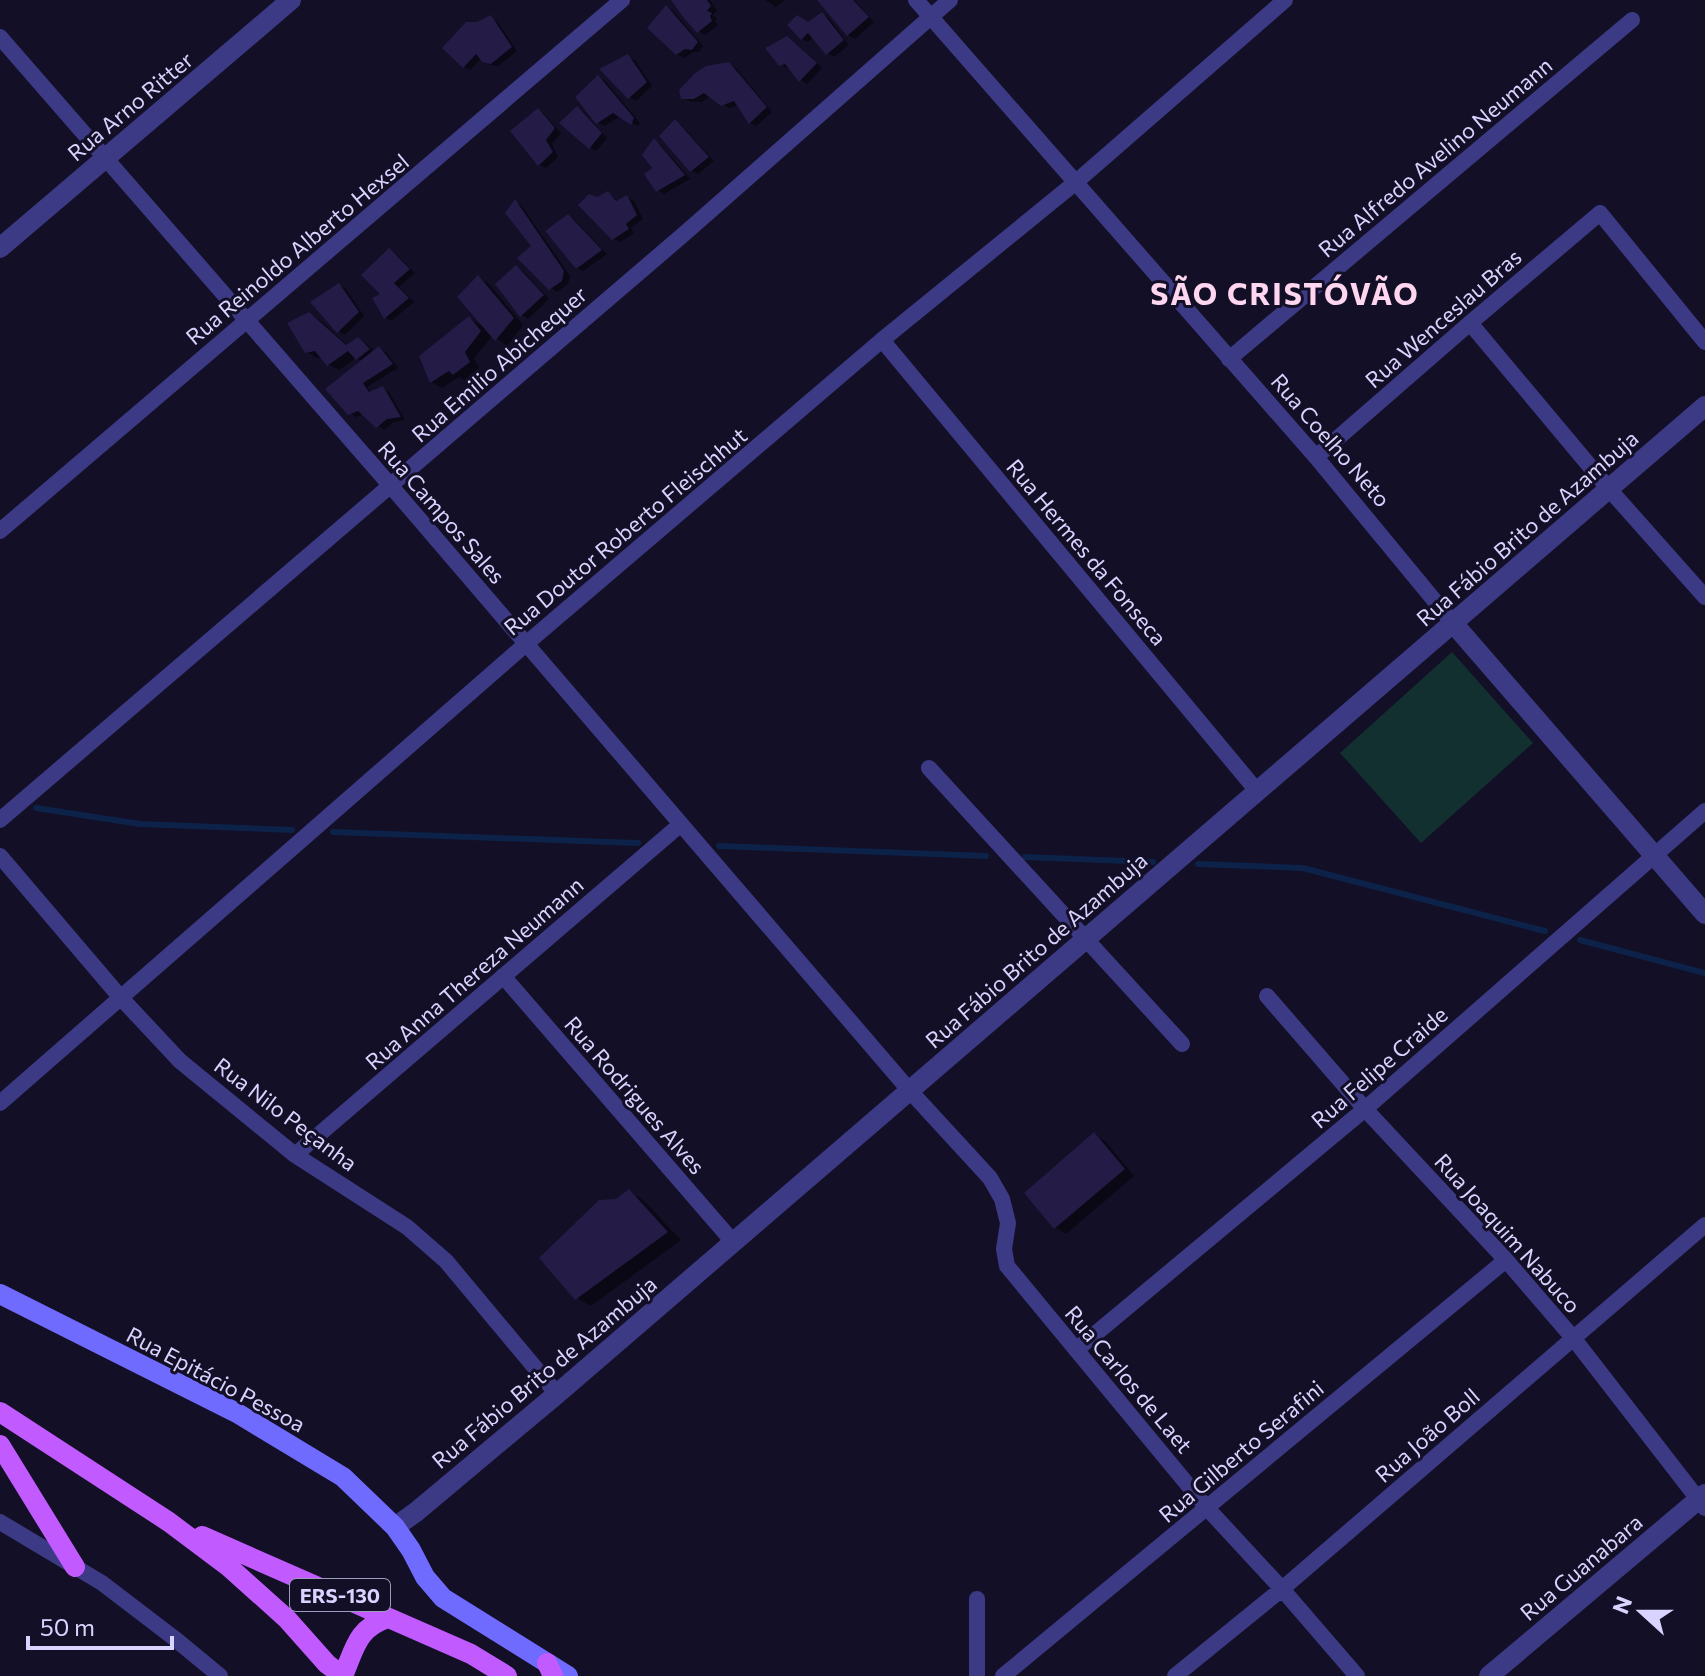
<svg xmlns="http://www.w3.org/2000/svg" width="1705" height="1676" font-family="Commissioner,sans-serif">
	<rect width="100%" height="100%" fill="#130f26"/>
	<path fill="#12302f" d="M1452,652L1533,743L1421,843L1340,753Z"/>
	<path fill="#0007" d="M674,0H710L717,11L712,16L717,18L715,21L718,25L705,35L698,31Z
		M765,0H785L776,7Z
		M819,0H854L874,22L855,39L848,35Z
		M666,7L673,11L703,46L699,52H693L684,58L677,54Z
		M822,14L829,18L849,45L834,57L827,53L814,37L808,42L802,39L809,24Z
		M491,18L497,21L517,51L498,66L490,65L482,58L470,70L464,67L477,24Z
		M787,38L794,42L822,68L807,84L801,80L790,68H787L780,64Z
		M628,57L635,60L652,86L636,101L629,97Z
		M729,64L736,68L772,112L756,126L750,123L739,105L729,108L711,95L702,102L690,101L683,98Z
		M599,77L605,81L640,123L638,126L621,116L604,126L598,122Z
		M577,109L584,112L607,138L596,151L590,147Z
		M538,110L544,114L561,133L552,144L558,157L546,168L540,165L513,132Z
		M675,122L681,125L714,161L698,174L691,170Z
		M654,140L660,144L690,179L664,194L658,190L655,168Z
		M608,193L619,202L627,197L634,201L643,219L631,228L634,233L620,242L614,239L598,199Z
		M516,202L521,205L570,276L568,284L557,292L551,288Z
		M568,216L575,220L607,254L583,271L577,268Z
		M390,251L396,254L415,273L399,287L414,302L391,321L385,317L383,295Z
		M516,268L523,271L549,299L528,319L522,315Z
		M478,278L488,283L523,325L507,346L493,335L474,358L479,368L464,380L459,377L442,388L432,382L421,357L469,318L486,328Z
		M340,285L346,289L364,316L345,335L338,331Z
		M309,314L320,320L348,346L358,339L368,345L375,352L379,348L386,352L398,368L367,387L372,393L383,389L389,392L405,420L394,422L384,430L364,414L356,417L349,413L363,361L356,358L339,370L328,364L322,357L317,358L307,352Z
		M1095,1135L1105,1141L1134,1176L1066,1234L1056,1228L1026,1193Z
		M629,1191L643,1200L681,1240L591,1306L577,1298L617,1201Z"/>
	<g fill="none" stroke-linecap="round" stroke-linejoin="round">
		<path stroke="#0c2248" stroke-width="6" d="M36,808L140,824L292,830
			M333,832L638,843
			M719,846L986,856
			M1025,857L1153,862
			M1198,864L1303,868L1545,931
			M1580,940L1705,973"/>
	</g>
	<path fill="#241b47" d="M671,0H707L711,6L707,11L712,13L710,16L712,21L697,33L683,17Z
		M817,0H853L869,17L847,36Z
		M666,5L698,42L692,50L685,49L676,55L647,28Z
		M822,12L844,40L826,55L808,33L801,40L787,25L797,15L808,22Z
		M491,15L512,47L491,64L482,62L476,54L463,68L442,48L466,22H477Z
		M787,36L817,63L799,82L785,64L779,66L765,48Z
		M628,54L647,82L628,99L599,69Z
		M729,62L767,107L749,124L734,101L721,106L704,93L694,99H681L679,90L695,73L706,66Z
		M598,75L634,118L631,125L613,113L596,124L575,97Z
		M577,106L602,133L589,149L559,123Z
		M538,108L555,128L546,140L553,152L538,166L510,131Z
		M675,119L709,157L690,172L659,136Z
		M654,138L685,175L656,192L644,174L652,168L642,155Z
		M608,191L616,201L627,195L637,215L626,224L629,229L612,240L578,205L589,194L597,197Z
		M515,199L564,271L562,281L549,290L517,258L531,246L505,213Z
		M568,214L602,250L576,269L545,231Z
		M389,248L410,269L394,283L409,298L384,319L372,298L380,294L361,275Z
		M516,265L544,295L520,317L495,284Z
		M478,275L514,318L495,341L457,297Z
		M339,283L359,312L337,333L310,302Z
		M309,312L346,345L358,337L370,349L356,360L348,351L327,366L315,351L305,353L287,323Z
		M469,316L481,331L465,352L470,362L453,375L449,371L430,383L419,356Z
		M379,346L393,364L363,383L369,392L383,386L401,417L387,419L376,428L358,411L348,415L325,389Z
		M1094,1132L1125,1169L1054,1229L1024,1193Z
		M629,1189L668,1232L575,1300L539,1258L599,1200L616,1199Z"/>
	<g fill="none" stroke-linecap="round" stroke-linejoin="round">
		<path stroke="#3d3a85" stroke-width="16" d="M916,0L1316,457L1453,623
			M0,37L390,485L910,1091L990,1178L1002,1199L1008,1223L1004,1249L1007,1266L1207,1508L1282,1589L1357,1676
			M1470,323L1609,489L1705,597
			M882,340L1257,791
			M1229,359L1632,20
			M1316,457L1470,323L1600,213L1705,342
			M0,531L622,0
			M929,768L1182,1044
			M0,820L684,234L950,0
			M0,856L121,998L180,1061L295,1155L407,1227L446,1261L557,1394
			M503,976L734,1243
			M1267,996L1365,1109L1506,1260L1574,1339L1705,1508
			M0,1103L527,643L882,340L1076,182L1285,0
			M295,1155L681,824
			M1076,1350L1365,1109L1705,811
			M0,1522L102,1583L174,1638L220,1676
			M977,1599V1676
			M1003,1676L1506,1260
			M1175,1676L1282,1589L1705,1225"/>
		<path stroke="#3d3a85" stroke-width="20" d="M0,248L291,0
			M1453,623L1705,914
			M395,1527L416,1512L557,1394L1705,406
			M1489,1676L1705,1494"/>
		<path stroke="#6f6bff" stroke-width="20" d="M0,1294L237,1413L343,1477L395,1527L411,1550L425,1577L443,1598L568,1676"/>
		<path stroke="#c25bff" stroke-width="20" d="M0,1412L169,1522L229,1567L287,1619L327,1664L343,1676C355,1648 357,1628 388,1618
			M0,1445L75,1567
			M202,1536L471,1654L507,1676
			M547,1663L553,1676"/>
	</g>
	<g text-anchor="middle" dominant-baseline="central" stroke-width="6" stroke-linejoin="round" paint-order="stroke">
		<rect fill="#130f26" stroke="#9e99be" stroke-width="2" x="290" y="1579" width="100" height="32" rx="6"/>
		<g font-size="20" font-weight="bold" fill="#d9d4ff">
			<text x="340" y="1595">ERS-130</text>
		</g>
		<g font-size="22" fill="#d9d4ff" stroke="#130f26">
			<text transform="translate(130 106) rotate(-40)">Rua Arno Ritter</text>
			<text transform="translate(1435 157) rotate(-40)">Rua Alfredo Avelino Neumann</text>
			<text transform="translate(297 249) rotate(-40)">Rua Reinoldo Alberto Hexsel</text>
			<text transform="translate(1443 318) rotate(-41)">Rua Wenceslau Bras</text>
			<text transform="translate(499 364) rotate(-41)">Rua Emilio Abichequer</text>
			<text transform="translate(1331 440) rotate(49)">Rua Coelho Neto</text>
			<text transform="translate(442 512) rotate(49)">Rua Campos Sales</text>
			<text transform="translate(1527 528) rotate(-41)">Rua Fábio Brito de Azambuja</text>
			<text transform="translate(625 531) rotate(-40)">Rua Doutor Roberto Fleischhut</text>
			<text transform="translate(1087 552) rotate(50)">Rua Hermes da Fonseca</text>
			<text transform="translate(1036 950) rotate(-41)">Rua Fábio Brito de Azambuja</text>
			<text transform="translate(474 973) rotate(-41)">Rua Anna Thereza Neumann</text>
			<text transform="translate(1379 1067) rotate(-41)">Rua Felipe Craide</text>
			<text transform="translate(635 1095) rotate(49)">Rua Rodrigues Alves</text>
			<text transform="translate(286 1114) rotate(37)">Rua Nilo Peçanha</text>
			<text transform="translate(1508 1233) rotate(48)">Rua Joaquim Nabuco</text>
			<text transform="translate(544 1372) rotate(-40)">Rua Fábio Brito de Azambuja</text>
			<text transform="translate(216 1379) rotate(28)">Rua Epitácio Pessoa</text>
			<text transform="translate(1129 1379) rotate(50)">Rua Carlos de Laet</text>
			<text transform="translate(1427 1435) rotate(-41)">Rua João Boll</text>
			<text transform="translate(1241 1451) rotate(-40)">Rua Gilberto Serafini</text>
			<text transform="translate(1581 1567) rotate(-40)">Rua Guanabara</text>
		</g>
		<g font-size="30" font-weight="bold" letter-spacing="2" fill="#ffd6f0" stroke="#130f26">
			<text x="1285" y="292">SÃO CRISTÓVÃO</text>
		</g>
	</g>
	<g transform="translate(1641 1612) rotate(291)" stroke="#130f26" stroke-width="6" paint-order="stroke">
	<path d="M0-6L14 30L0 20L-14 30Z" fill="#d9d4ff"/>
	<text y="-12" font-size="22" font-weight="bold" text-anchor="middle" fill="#d9d4ff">N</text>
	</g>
	<path d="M28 1636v12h144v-12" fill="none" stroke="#d9d4ff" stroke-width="4"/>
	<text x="40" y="1636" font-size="24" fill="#d9d4ff" stroke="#130f26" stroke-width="6" paint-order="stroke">50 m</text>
</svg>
